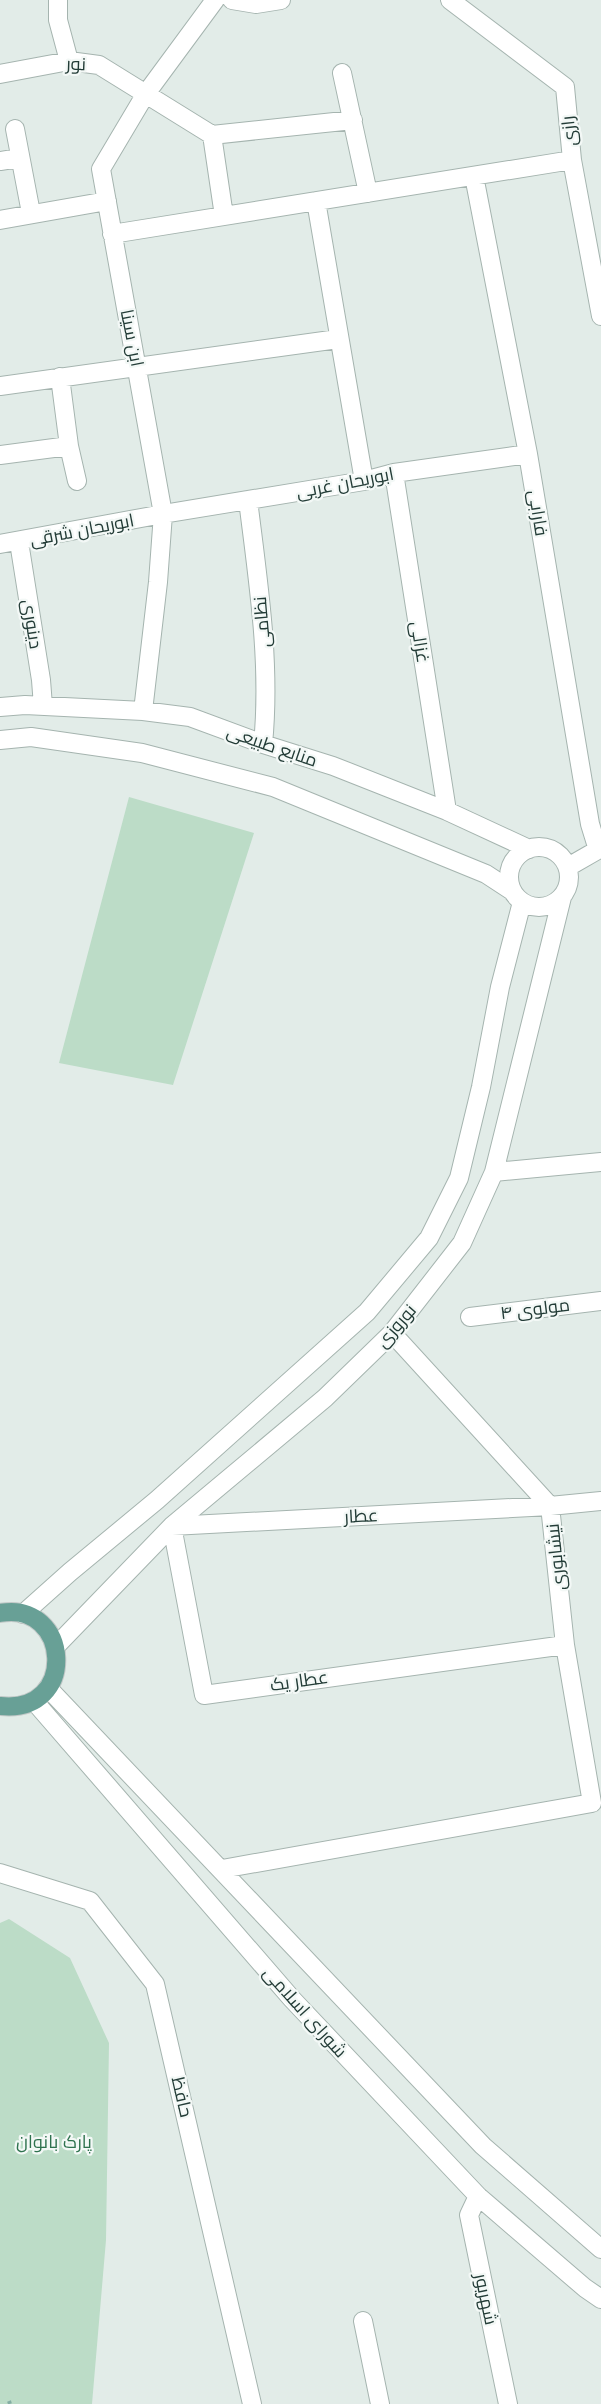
<svg xmlns="http://www.w3.org/2000/svg" width="601" height="2404" font-family="'Varela Round',Cairo,sans-serif">
	<rect width="100%" height="100%" fill="#e2ece8"/>
	<path fill="#bcdcc7" d="M129,797L254,833L173,1085L59,1063Z
		M9,1919L70,1958L109,2043L106,2240L92,2404H0V1923Z"/>
	<g fill="none" stroke-linecap="round" stroke-linejoin="round">
		<defs>
			<path id="minor" d="M58,0V20L69,61
				M232,0L256,4L281,0
				M450,0L565,87L572,160L601,316
				M342,73L368,193
				M0,74L69,61L99,65L212,135L224,216
				M15,129L31,213
				M212,135L353,120
				M0,161L19,158
				M474,176L528,454L590,824L598,850
				M316,201L364,481
				M0,220L107,201
				M112,234L572,160
				M60,377L69,446L77,481
				M0,386L338,339
				M0,455L69,446
				M394,473L447,811
				M248,500C258,581 271,663 263,744
				M19,542L41,680L43,706
				M0,544L163,514L364,481L394,473L528,454
				M0,707L25,705L143,711L190,717L263,744L333,766L447,811L529,849
				M143,711L158,582L163,514L101,169L145,95L215,0
				M0,740L31,737L142,753L273,787L486,874L512,891
				M509 877a30 30 0 1 1 60 0a30 30 0 1 1-60 0Z
				M568,867L601,848
				M494,1172L601,1162
				M470,1317L601,1301
				M23,1614L70,1572L157,1500L367,1312L429,1238L459,1178L481,1087L500,987L522,902
				M565,1645L204,1695L172,1526L550,1506L601,1501
				M56,1646L172,1526L325,1398L392,1333L462,1243L494,1172L562,897
				M48,1688L483,2146L601,2249
				M34,1701L292,1999L478,2196L585,2288L601,2299
				M222,1869L592,1803L565,1645L550,1506L392,1333
				M0,1873L90,1901L155,1984L252,2404
				M478,2196L469,2215L508,2404
				M363,2321L380,2404"/>
			<path id="major" d="M0,1613C71,1600 79,1715 0,1706"/>
		</defs>
		<use href="#minor" stroke="#a5b4af" stroke-width="20"/>
		<use href="#major" stroke="#c1c8c7" stroke-width="20"/>
		<path stroke="#84aea4" stroke-width="4" stroke-dasharray="3 4.5" stroke-linecap="butt" d="M9,2401L10,2404"/>
		<use href="#minor" stroke="#fff" stroke-width="18"/>
		<use href="#major" stroke="#68a096" stroke-width="18"/>
	</g>
	<g text-anchor="middle" dominant-baseline="central" stroke-width="4.5" stroke-linejoin="round" paint-order="stroke">
		<g font-size="18" fill="#233c37" stroke="#f3f8f6">
			<text transform="translate(76 64) rotate(2)">نور</text>
			<text transform="translate(569 131) rotate(-96)">رازی</text>
			<text transform="translate(132 338) rotate(79)">ابن سینا</text>
			<text transform="translate(345 483) rotate(-11)">ابوریحان غربی</text>
			<text transform="translate(538 513) rotate(81)">فارابی</text>
			<text transform="translate(82 530) rotate(-11)">ابوریحان شرقی</text>
			<text transform="translate(262 622) rotate(-95)">نظامی</text>
			<text transform="translate(32 624) rotate(81)">دینوری</text>
			<text transform="translate(420 642) rotate(81)">غزالی</text>
			<text transform="translate(272 746) rotate(19)">منابع طبیعی</text>
			<text transform="translate(535 1309) rotate(-7)">مولوی ۴</text>
			<text transform="translate(396 1326) rotate(-49)">نوروزی</text>
			<text transform="translate(361 1516) rotate(-3)">عطار</text>
			<text transform="translate(556 1557) rotate(-96)">نیشابوری</text>
			<text transform="translate(299 1681) rotate(-8)">عطار یک</text>
			<text transform="translate(305 2012) rotate(48)">شورای اسلامی</text>
			<text transform="translate(182 2097) rotate(77)">حافظ</text>
			<text transform="translate(486 2299) rotate(78)">شهریور</text>
		</g>
		<g font-size="18" fill="#2e724e" stroke="#f3f8f6">
			<text x="54" y="2142">پارک بانوان</text>
		</g>
	</g>
</svg>
